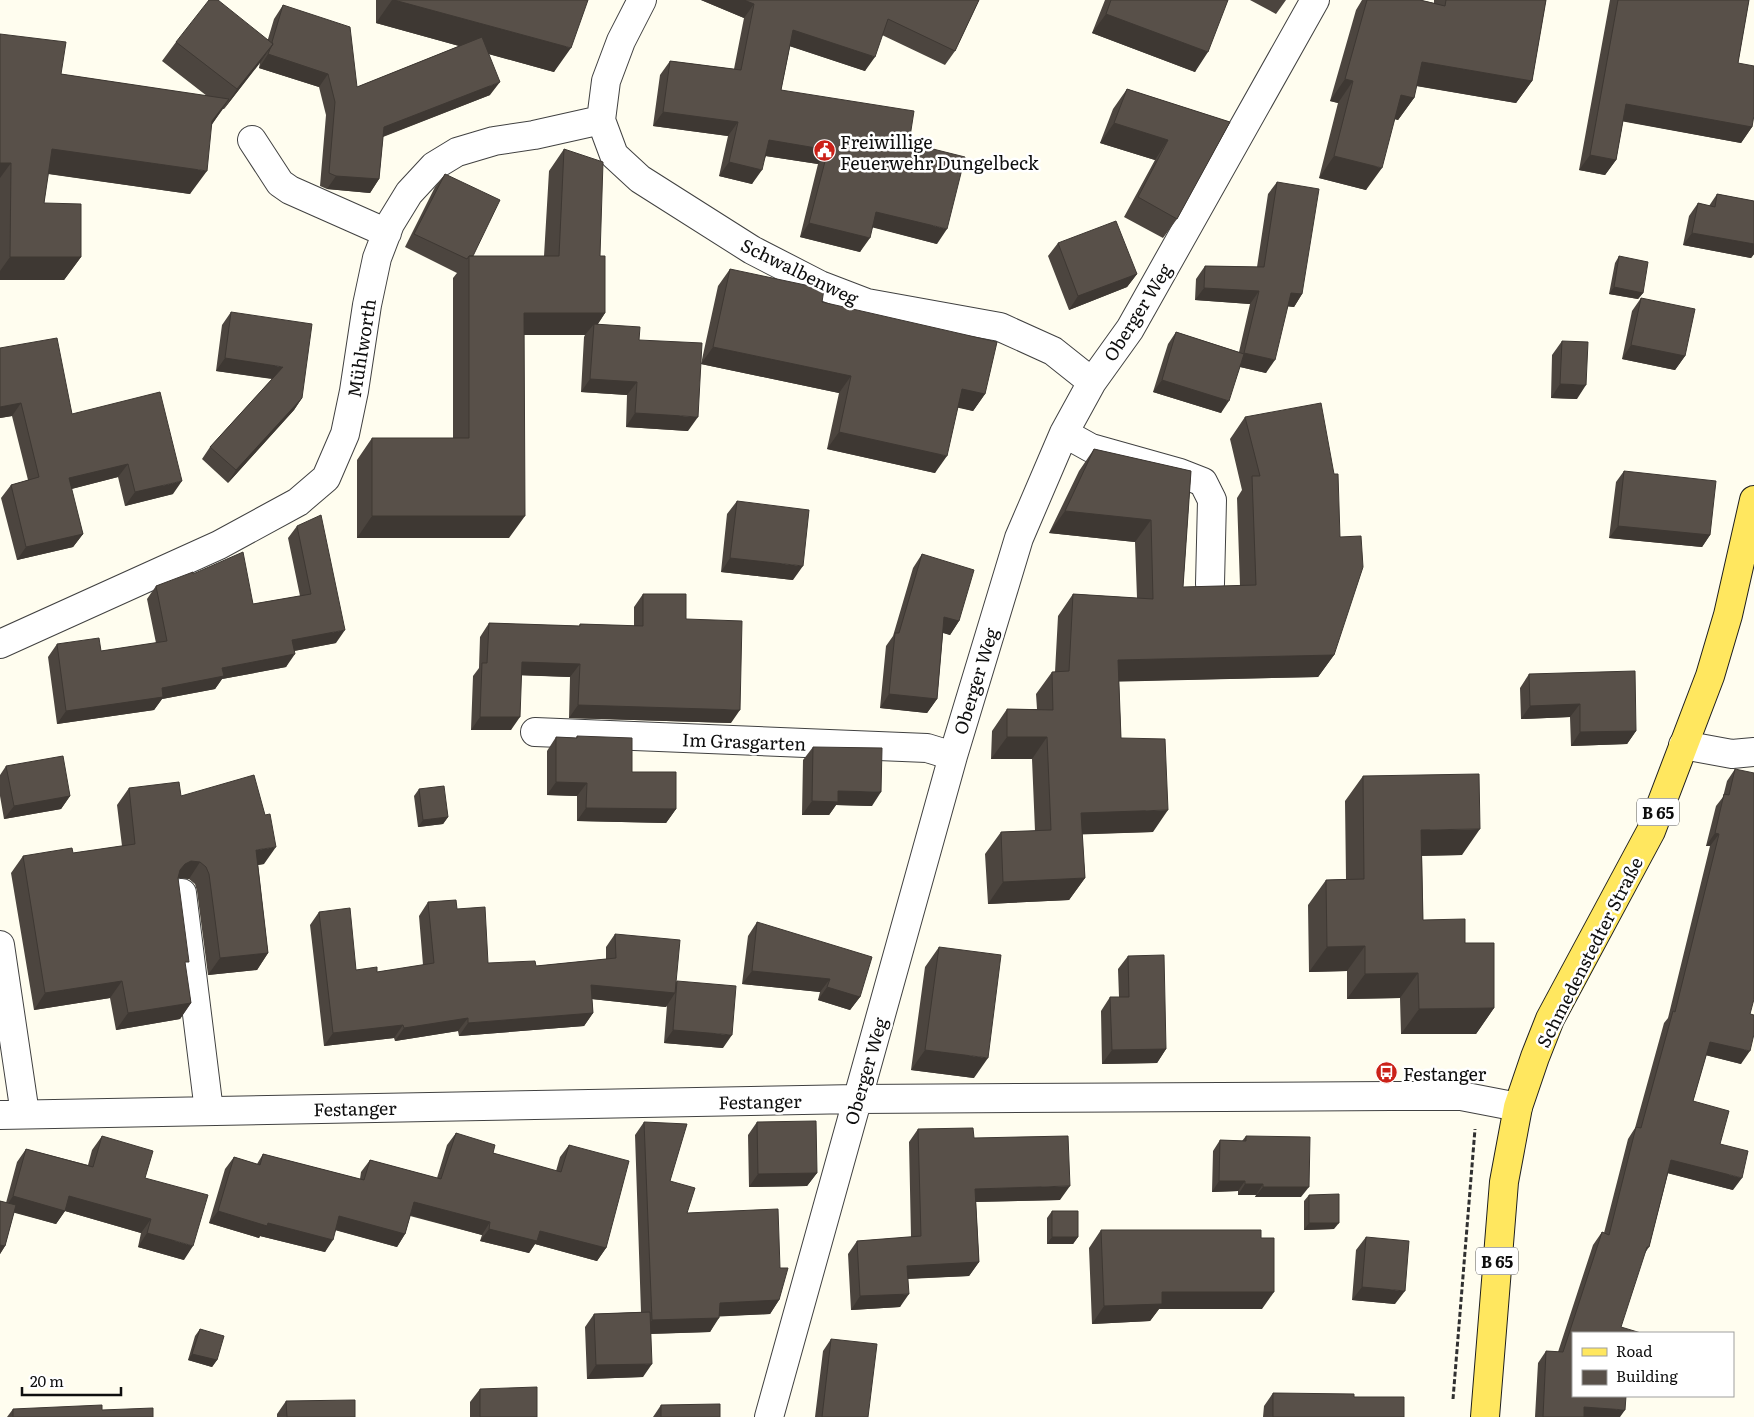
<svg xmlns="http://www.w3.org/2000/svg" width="1754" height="1417" font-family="Literata,serif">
	<rect width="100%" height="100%" fill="#fffdef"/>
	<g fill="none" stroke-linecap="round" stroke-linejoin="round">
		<defs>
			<path id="minor" d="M601,120L614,155L640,179L752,250L820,285L867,303L1000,327L1053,351L1092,382
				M252,140L280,183L290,190L387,233
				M1064,433L1091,448L1180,473L1203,482L1212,500L1210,584
				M0,644L219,545L298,502L326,478L345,434L354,391L367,305L377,258L390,224L409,193L434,166L457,152L494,141L534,135L601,120L606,81L621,41L642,0
				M535,732L927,748L953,756
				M1683,745L1732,754L1754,752
				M182,893L209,1111
				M0,945L25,1114
				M0,1115L857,1099L1391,1096H1461L1518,1107
				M769,1417L953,756L1019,538L1064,433L1092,382L1130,329L1315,0"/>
			<path id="major" d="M1485,1417L1504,1182L1518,1107L1535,1057L1550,1019L1651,831L1710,676L1728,615L1754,500"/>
		</defs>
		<use href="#minor" stroke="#414141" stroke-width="30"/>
		<use href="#major" stroke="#1f1f1f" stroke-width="30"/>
		<path stroke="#303030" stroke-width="3" stroke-dasharray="5 2.5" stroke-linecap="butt" d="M1453,1399L1475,1129"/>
		<use href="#minor" stroke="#fff" stroke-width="28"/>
		<use href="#major" stroke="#ffe75f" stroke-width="28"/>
	</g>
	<path fill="#4c453f" d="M376,0H588L554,72L489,54L490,95L383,137L379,179L370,193L327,189L320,186L326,115L319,87L259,68L260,62L224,109H223L212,124L190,194L48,174L44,203L81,257L64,280H0V34L61,74L207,96L162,61L176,42L268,39L274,19L283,5L357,87L459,46L376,23Z
		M701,0H979L955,51L945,65L882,35L865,71L790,46L781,90L909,143L937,244L873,227L860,252L800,237L818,164L766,156L752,184L719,176L728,136L653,126L660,75L670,61L734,69L744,18Z
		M1105,0H1228L1195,72L1092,33Z
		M1250,0H1286L1276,14Z
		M1362,0H1420L1434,3V0H1546L1532,81L1516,103L1416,86L1414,98L1398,120L1395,119L1366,190L1319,178L1338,103L1330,101L1356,10Z
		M1610,0H1749L1738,63L1752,127L1741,143L1623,121L1616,160L1605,175L1579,170Z
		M1127,89L1230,122L1177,219L1163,238L1124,217L1155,160L1100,143L1113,109Z
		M564,149L600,256L605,313L598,324L639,340L688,431L626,427L627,395L581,392L584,337L585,335H524L509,538H357V460L372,438H453V278L457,273L405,247L435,187L445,174L473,256H544L549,171Z
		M1277,182L1302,294L1294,307L1288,306L1266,373L1240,367L1221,413L1153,392L1168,344L1176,332L1239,352L1250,304L1195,300L1196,279L1205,266L1257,267L1268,194Z
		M1717,194L1754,201V254L1751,258L1683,245L1689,216L1698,203L1709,206Z
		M1058,243L1137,274L1127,287L1069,310L1048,256Z
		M1619,256L1643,293L1638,299L1609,294L1615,263Z
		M730,269L822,302L985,394L973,411L958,407L935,473L827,449L839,393L701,364L718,286Z
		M1641,298L1685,356L1675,370L1622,359L1632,311Z
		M231,312L302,398L294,410L228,483L202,459L210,447L272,379L216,371L222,325Z
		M1562,341L1577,399L1551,398L1552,355Z
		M0,348L72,414L173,494L125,506L118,477L71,489L83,534L73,547L17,560L1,498L11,485L28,480L12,416L0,418Z
		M1245,417L1334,655L1318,677L1119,681L1121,738L1153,832L1082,834L1085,878L1069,900L988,904L985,854L1001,832L1035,831L1032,759H991L992,731L1007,709H1037L1036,694L1052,672H1055L1058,616L1073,594L1137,598L1135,542L1049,533L1079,471L1094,449L1191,471L1183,587L1240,586L1237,498L1242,490L1230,439Z
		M1624,471L1710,535L1702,547L1609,538L1616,482Z
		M737,501L793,580L721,572L727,514Z
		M297,526L336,643L294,651L286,667L222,679L215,689L162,699L154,710L57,724L48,657L57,644L101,651L156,643L147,599L156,586L193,574L253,604L300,596L288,538Z
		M922,554L959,621L950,635L943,633L937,699L927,713L880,708L886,646L893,636L913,568Z
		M643,594L686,619L731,723L569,718L570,677L521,675L511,730H471L473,676L479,668L480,637L489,623L579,626L580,624L634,626V607Z
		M1529,674L1636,731L1627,744L1571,746L1570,717L1521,719L1520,688Z
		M577,736L632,772L676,809L666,823L577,821V796L547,795V751L556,737L576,738Z
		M813,747L872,806L836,805L829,815H802L803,760Z
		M6,766L70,796L61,809L4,819L0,796V775Z
		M1735,769L1750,1014L1741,1064L1706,1055L1693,1101L1720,1144L1733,1190L1668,1173L1649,1247L1645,1253L1573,1333L1620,1417H1535L1538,1363L1546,1351L1558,1352L1593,1245L1602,1232L1604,1233L1628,1139L1635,1128L1664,1023L1668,1018L1710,846H1706L1716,806L1723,797L1727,781Z
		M1363,776L1462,855L1422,856L1423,920L1465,943L1494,1008L1476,1034H1401L1400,998L1347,999V971L1309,972L1308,905L1326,880L1346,879L1345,801Z
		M129,788L181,796L264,864L258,865L268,953L257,970L208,975L197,891L195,884L189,879L180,878H178L185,967L191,1003L180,1019L116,1030L110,998L34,1010L11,873L23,856L73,853L122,846L117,805Z
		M419,789L448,817L443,824L418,827L414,796Z
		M428,902L457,909L488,963L536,966L606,959V947L615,934L676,982L677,981L723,1048L664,1043L667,1005L666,1007L592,999L593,1013L584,1026L459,1036L458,1031L395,1041L394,1038L324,1046L310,925L319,912L356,970L377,972L423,965L419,916Z
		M757,922L860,997L850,1010L818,1000L820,992L742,984L748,936Z
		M939,947L974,1078L911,1070L925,967Z
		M1128,956L1166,1049L1157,1063L1102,1064L1101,1011L1110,997H1119L1118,969Z
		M644,1122L670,1181L687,1213L779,1300L770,1314L719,1316L710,1332L651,1334L643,1377L587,1379L585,1327L594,1314L641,1312L635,1135Z
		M757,1122L817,1173L807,1186L749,1187L748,1135Z
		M918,1129L974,1138L1060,1200L976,1202L979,1262L969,1276L908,1279L900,1307L851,1310L848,1254L857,1241L911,1237L909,1142Z
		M456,1133L493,1153L556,1171L560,1157L569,1145L606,1248L597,1261L535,1244L529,1253L480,1241L482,1235L410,1216L405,1234L397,1247L336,1230L325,1252L260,1236L259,1238L209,1223L225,1169L234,1157L257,1164L263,1154L360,1179L361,1172L370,1160L437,1178L447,1145Z
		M102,1136L145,1178L184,1260L138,1247L141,1233L65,1211L56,1224L14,1212L5,1246L0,1254V1201L6,1203L17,1162L26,1149L88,1165L92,1150Z
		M1246,1136L1301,1197H1255L1256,1195H1238V1191L1212,1192L1213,1151L1220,1140L1242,1141Z
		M1309,1195L1334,1229L1304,1230V1201Z
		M1052,1211L1078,1237L1073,1244H1047V1218Z
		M1101,1230L1262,1309H1159L1150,1321L1092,1324L1089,1248Z
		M1366,1237L1395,1304L1352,1300L1356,1250Z
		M200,1329L217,1360L212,1367L188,1360L195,1336Z
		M831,1339L868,1417H815L823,1351Z
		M480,1389L537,1417H470V1402Z
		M1273,1393L1354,1397L1404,1417H1263L1264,1406Z
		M286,1401L355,1417H277V1414Z
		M661,1405L720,1417H653Z
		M13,1409L102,1410L153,1417H7Z"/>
	<path fill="#3e3833" d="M392,0H394L571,48L554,72L376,23Z
		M701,0H744L754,4L744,18Z
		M1106,14L1208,52L1195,72L1092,33Z
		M793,30L875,57L865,71L783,44Z
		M273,44L260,63L224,109L237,89Z
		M268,54L328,74L319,87L259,68Z
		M1422,62L1532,81L1516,103L1406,84Z
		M1345,79L1353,81L1338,103L1330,101Z
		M500,82L490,95L374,140L384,127Z
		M1401,95L1414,98L1398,120L1386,117Z
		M229,99L213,123L196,144L212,121Z
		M1626,104L1752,127L1741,143L1615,120Z
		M663,112L738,122L728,136L653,126Z
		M1114,123L1168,140L1155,160L1100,143Z
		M769,140L828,150L818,164L759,155Z
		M52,149L207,171L190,194L36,172Z
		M1590,155L1616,160L1605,175L1579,170Z
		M1334,156L1382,168L1366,190L1319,178Z
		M729,162L762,170L752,184L719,176Z
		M0,163H11L0,178Z
		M336,176L379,179L370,193L327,189Z
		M876,212L947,229L937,244L867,226Z
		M809,223L870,238L860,252L800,237Z
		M1692,233L1754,244V254L1751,258L1683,245Z
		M10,257H81L64,280H0V271Z
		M1137,274L1127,287L1069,310L1078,296Z
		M1614,287L1643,293L1638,299L1609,294Z
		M1204,288L1259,291L1250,304L1195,300Z
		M1291,293L1302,294L1294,307L1282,306Z
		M524,313H605L593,331L594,324L585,335H509Z
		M1631,345L1685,356L1675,370L1622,359Z
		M713,347L851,376L839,393L701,364Z
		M1244,353L1275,360L1266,373L1236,366Z
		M225,358L283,367L275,379L216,371Z
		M590,379L637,382L627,395L581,392Z
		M1162,380L1229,401L1221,413L1153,392Z
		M1560,384L1586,385L1577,399L1551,398Z
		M962,389L985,394L973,411L950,406Z
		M302,398L294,410L228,483L236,470Z
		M21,403L12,416L0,418V407Z
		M635,413L698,417L688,431L626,427Z
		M839,432L947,456L935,473L827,449Z
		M128,464L118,477L60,492L69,478Z
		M182,481L173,494L125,506L135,492Z
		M1065,511L1151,520L1135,542L1049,533Z
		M372,516H525L509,538H357Z
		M1618,526L1710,535L1702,547L1609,538Z
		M83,534L73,547L17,560L26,547Z
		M730,558L803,566L793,580L721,572Z
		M944,617L959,621L950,635L935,630Z
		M345,630L336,643L283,653L292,640Z
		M295,654L286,667L222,679L215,689L162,699L154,710L57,724L66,711L162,688L222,668Z
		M1334,655L1318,677L1103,682L1118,660Z
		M522,662L580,664L570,677L512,675Z
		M889,694L937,699L927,713L880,708Z
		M1580,704L1570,717L1521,719L1530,706Z
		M578,705L740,710L731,723L569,718Z
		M480,717H520L511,730H471Z
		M1636,731L1627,744L1571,746L1580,732Z
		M1007,737H1047L1032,759H991Z
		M556,782L587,783L577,796L547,795Z
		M838,791L881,792L872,806L836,805L829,815H802L812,801Z
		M70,796L61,809L4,819L14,806Z
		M586,808L676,809L666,823L577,821Z
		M1168,810L1153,832L1066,835L1081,813Z
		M448,817L443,824L418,827L423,820Z
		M1480,829L1462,855L1403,856L1421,830Z
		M1715,833L1719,834L1710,846H1706Z
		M276,847L264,864L245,867L256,850Z
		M191,861L200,862L189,879L180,878L173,880L180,870L185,864Z
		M1085,878L1069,900L988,904L1003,882Z
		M1365,946L1347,971L1309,972L1327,947Z
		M268,953L257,970L208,975L220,958Z
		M752,971L830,979L820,992L742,984Z
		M1418,973L1400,998L1347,999L1365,974Z
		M122,981L110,998L34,1010L45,993Z
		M591,985L675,993L666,1007L582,998Z
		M827,987L860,997L850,1010L818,1000Z
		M191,1003L180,1019L116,1030L128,1013Z
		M1494,1008L1476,1034H1401L1419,1009Z
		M593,1013L584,1026L459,1036L468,1023Z
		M468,1018L458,1031L395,1041L404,1028Z
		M403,1025L394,1038L324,1046L333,1033Z
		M673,1030L732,1035L723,1048L664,1043Z
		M1710,1042L1750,1051L1741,1064L1701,1054Z
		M1166,1049L1157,1063L1102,1064L1112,1050Z
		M925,1050L988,1058L974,1078L911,1070Z
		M1671,1160L1742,1178L1733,1190L1663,1172Z
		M817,1173L807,1186L749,1187L758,1174Z
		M1219,1181H1245L1238,1191L1212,1192Z
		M1245,1184H1263L1256,1195H1238Z
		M1070,1186L1060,1200L966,1202L975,1189Z
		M1263,1187H1309L1301,1197H1255Z
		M13,1196H69L151,1219L141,1233L65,1211L56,1224L4,1210Z
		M414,1202L490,1222L482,1235L406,1214Z
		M218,1211L268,1223L333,1240L325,1252L260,1236L259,1238L209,1223Z
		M339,1216L405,1234L397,1247L331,1229Z
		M1309,1223H1339L1334,1229L1304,1230Z
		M489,1229L540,1231L606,1248L597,1261L535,1244L529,1253L480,1241Z
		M147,1233L193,1246L184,1260L138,1247Z
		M1052,1237H1078L1073,1244H1047Z
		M0,1245L5,1246L0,1254Z
		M979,1262L969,1276L898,1279L907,1266Z
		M1362,1287L1405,1291L1395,1304L1352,1300Z
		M1162,1292H1274L1262,1309H1159L1150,1321L1092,1324L1104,1306Z
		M909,1294L900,1307L851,1310L860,1296Z
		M779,1300L770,1314L710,1317L720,1303Z
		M719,1318L710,1332L642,1334L652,1320Z
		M192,1354L217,1360L212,1367L188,1360Z
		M652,1364L643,1377L587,1379L596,1365Z
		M1584,1407L1625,1410L1620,1417H1577Z"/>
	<path fill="#585049" stroke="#3e3833" d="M209,0H218L273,44L237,89L176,42Z
		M394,0H588L571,48Z
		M744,0H979L955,51L888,19L875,57L793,30L781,90L914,111L909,143L965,157L947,229L876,212L870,238L809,223L828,150L769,140L762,170L729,162L738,122L663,112L670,61L741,70L754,4Z
		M1111,0H1228L1208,52L1106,14Z
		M1367,0H1420L1445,6L1446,0H1546L1532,81L1422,62L1414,98L1401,95L1382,168L1334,156L1353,81L1345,79Z
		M1618,0H1749L1738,63L1754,66V115L1752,127L1626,104L1616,160L1590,155Z
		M283,5L350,27L357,87L482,37L500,82L384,127L379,179L336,176L329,173L335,102L328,74L268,54L270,49L273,44L272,42Z
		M0,34L66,42L61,74L229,99L212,121L207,171L52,149L44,203L81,204V257H10L11,163H0Z
		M1127,89L1230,122L1177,219L1138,197L1168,140L1114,123Z
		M564,149L603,162L600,256H605V313H524L525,516H372V438H469V256H559Z
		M445,174L500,200L473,256H469L467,259L414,234Z
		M1277,182L1319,189L1302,294L1291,293L1275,360L1244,353L1259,291L1204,288L1205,266L1264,267Z
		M1717,194L1754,201V244L1692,233L1698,203L1715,207Z
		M1116,221L1137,274L1078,296L1058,243Z
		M1619,256L1648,262L1643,293L1614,287Z
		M730,269L824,289L822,302L997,342L985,394L962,389L947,456L839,432L851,376L713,347Z
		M1641,298L1695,309L1685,356L1631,345Z
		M231,312L312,324L302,398L236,470L210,447L283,367L225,358Z
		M594,324L640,327L639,340L702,343L698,417L635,413L637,382L590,379Z
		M1176,332L1244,354L1229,401L1162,380Z
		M57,338L72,414L160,392L182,481L135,492L128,464L69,478L83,534L26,547L11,485L39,477L21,403L0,407V348Z
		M1562,341L1588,342L1586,385L1560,384Z
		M1321,403L1334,474H1338L1340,537L1361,536L1363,567L1334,655L1118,660L1121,738L1165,739L1168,810L1081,813L1085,878L1003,882L1001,832L1051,830L1047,737H1007V709L1053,710L1052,672L1069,671L1073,594L1153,599L1151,520L1065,511L1094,449L1191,471L1183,587L1256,585L1252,476H1260L1245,417Z
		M1624,471L1716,481L1710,535L1618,526Z
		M737,501L809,510L803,566L730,558Z
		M321,515L345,630L292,640L295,654L222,668L224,676L162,688L163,697L66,711L57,644L99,638L101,651L167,641L156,586L193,572V574L243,552L253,604L311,594L297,526Z
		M922,554L974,570L959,621L944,617L937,699L889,694L895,633H899Z
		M643,594H686V619L742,621L740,710L578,705L580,664L522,662L520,717H480L482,663H487L489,623L580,626V624L643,626Z
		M1635,671L1636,731L1580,732V704L1530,706L1529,674Z
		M577,736L632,738V772H676V809L586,808L587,783L556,782V737L577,738Z
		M813,747L882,748L881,792L838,791V802L812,801Z
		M63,756L70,796L14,806L6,766Z
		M1735,769L1754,773V999L1750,1014L1754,1015V1034L1750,1051L1710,1042L1693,1101L1729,1111L1720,1144L1748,1151L1742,1178L1671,1160L1649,1247H1647L1621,1327L1641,1333H1573V1396H1626L1625,1410L1584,1407V1417H1543L1546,1351L1563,1352L1602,1232L1609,1235L1636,1127L1641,1128L1673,1011L1675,1012L1719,834L1715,833L1724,794L1729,795Z
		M1479,774L1480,829L1421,830L1423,920L1465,919V943H1494V1008L1419,1009L1418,973L1365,974V946L1327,947L1326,880L1364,879L1363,776Z
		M254,775L265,815L270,814L276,847L256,850L268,953L220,958L209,874L206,867L200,862L191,861L185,864L180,870L178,878L189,962H185L191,1003L128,1013L122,981L45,993L23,856L72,848L73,853L135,844L129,788L179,782L181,796Z
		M444,786L448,817L423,820L419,789Z
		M456,900L457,909L485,907L488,963L535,961L536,966L616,958L615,934L680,940L675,993L591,985L593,1013L468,1023V1018L404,1028L403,1025L333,1033L319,912L350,908L356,970L377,967V972L434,963L428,902Z
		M757,922L872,957L860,997L827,987L830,979L752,971Z
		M939,947L1001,955L988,1058L925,1050Z
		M1164,955L1166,1049L1112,1050L1110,997H1129L1128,956Z
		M677,981L736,986L732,1035L673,1030Z
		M816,1121L817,1173L758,1174L757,1122Z
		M644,1122L687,1124L670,1181L695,1188L687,1213L778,1209L780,1268H788L779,1300L720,1303L719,1318L652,1320Z
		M973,1128L974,1138L1068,1136L1070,1186L975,1189L979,1262L907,1266L909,1294L860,1296L857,1241L921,1236L918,1129Z
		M456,1133L495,1145L493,1153L561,1172L569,1145L629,1161L606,1248L540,1231L537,1241L489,1229L490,1222L414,1202L405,1234L339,1216L333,1240L268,1223L267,1226L218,1211L234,1157L260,1165L263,1154L364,1180L370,1160L441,1179Z
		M102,1136L153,1151L145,1178L208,1195L193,1246L147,1233L151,1219L69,1196L65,1211L13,1196L26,1149L93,1167Z
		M1246,1136L1310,1137L1309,1187H1263V1184H1245V1181H1219L1220,1140L1246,1141Z
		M1339,1194V1223H1309V1195Z
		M0,1201L16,1205L5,1246L0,1245Z
		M1052,1211H1078V1237H1052Z
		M1101,1230H1261V1238H1274V1292H1162V1304L1104,1306Z
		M1366,1237L1409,1241L1405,1291L1362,1287Z
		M650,1312L652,1364L596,1365L594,1314Z
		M200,1329L224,1336L217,1360L192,1354Z
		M831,1339L877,1344L868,1417H822Z
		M537,1387V1417H480V1389Z
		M1273,1393L1354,1394V1397H1404V1417H1273Z
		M355,1400V1417H287L286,1401Z
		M720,1404V1417H661V1405Z
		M102,1405V1410L153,1408V1417H13V1409Z"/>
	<defs>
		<symbol id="civic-disc" viewBox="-11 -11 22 22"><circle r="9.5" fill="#cb2118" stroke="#fff"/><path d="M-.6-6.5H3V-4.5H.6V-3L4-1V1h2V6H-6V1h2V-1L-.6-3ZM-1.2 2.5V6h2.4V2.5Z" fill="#fff"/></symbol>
		<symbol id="bus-disc" viewBox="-11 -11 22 22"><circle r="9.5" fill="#cb2118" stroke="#fff"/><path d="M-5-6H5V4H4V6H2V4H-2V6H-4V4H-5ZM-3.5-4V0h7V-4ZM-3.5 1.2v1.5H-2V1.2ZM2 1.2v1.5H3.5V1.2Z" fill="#fff"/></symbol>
	</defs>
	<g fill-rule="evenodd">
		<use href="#civic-disc" x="812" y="138" width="25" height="25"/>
		<use href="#bus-disc" x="1374" y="1060" width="25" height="25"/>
	</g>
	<g text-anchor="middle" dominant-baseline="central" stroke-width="5" stroke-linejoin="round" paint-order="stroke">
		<g fill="#fff" stroke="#565656" stroke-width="1">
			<rect x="1637" y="798.5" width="42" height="27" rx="4"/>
			<rect x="1476" y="1247.5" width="42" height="27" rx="4"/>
		</g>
		<g font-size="16" font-weight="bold" fill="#0e0e0e">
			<text x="1658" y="812">B 65</text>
			<text x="1497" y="1261">B 65</text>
		</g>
		<g font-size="18" fill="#0e0e0e" stroke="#fff" text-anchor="start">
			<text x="840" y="141">Freiwillige<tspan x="840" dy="21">Feuerwehr Dungelbeck</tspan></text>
			<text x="1403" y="1073">Festanger</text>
		</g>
		<g font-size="18" fill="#0e0e0e" stroke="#fff">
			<text transform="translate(800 271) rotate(26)">Schwalbenweg</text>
			<text transform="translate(1137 312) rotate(-58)">Oberger Weg</text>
			<text transform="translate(361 348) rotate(-81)">Mühlworth</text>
			<text transform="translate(975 681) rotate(-73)">Oberger Weg</text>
			<text transform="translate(744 741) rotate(2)">Im Grasgarten</text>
			<text transform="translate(1589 952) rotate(-63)">Schmedenstedter Straße</text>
			<text transform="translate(865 1071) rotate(-74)">Oberger Weg</text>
			<text transform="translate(760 1101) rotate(-1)">Festanger</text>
			<text transform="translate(355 1108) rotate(-1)">Festanger</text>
		</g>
	</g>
	<rect x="1572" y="1332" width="162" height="65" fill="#ffffff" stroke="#9f9f9f"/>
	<rect x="1582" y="1348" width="25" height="8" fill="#ffe75f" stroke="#9f9f9f"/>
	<text x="1616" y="1357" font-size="15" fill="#0e0e0e">Road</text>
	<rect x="1582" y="1370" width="25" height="15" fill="#585049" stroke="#9f9f9f"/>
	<text x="1616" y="1382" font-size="15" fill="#0e0e0e">Building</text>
	<path d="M22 1387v8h99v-8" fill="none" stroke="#0e0e0e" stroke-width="2.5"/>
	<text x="30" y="1387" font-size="15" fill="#0e0e0e" stroke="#ffffff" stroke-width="4" paint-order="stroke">20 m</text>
</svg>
